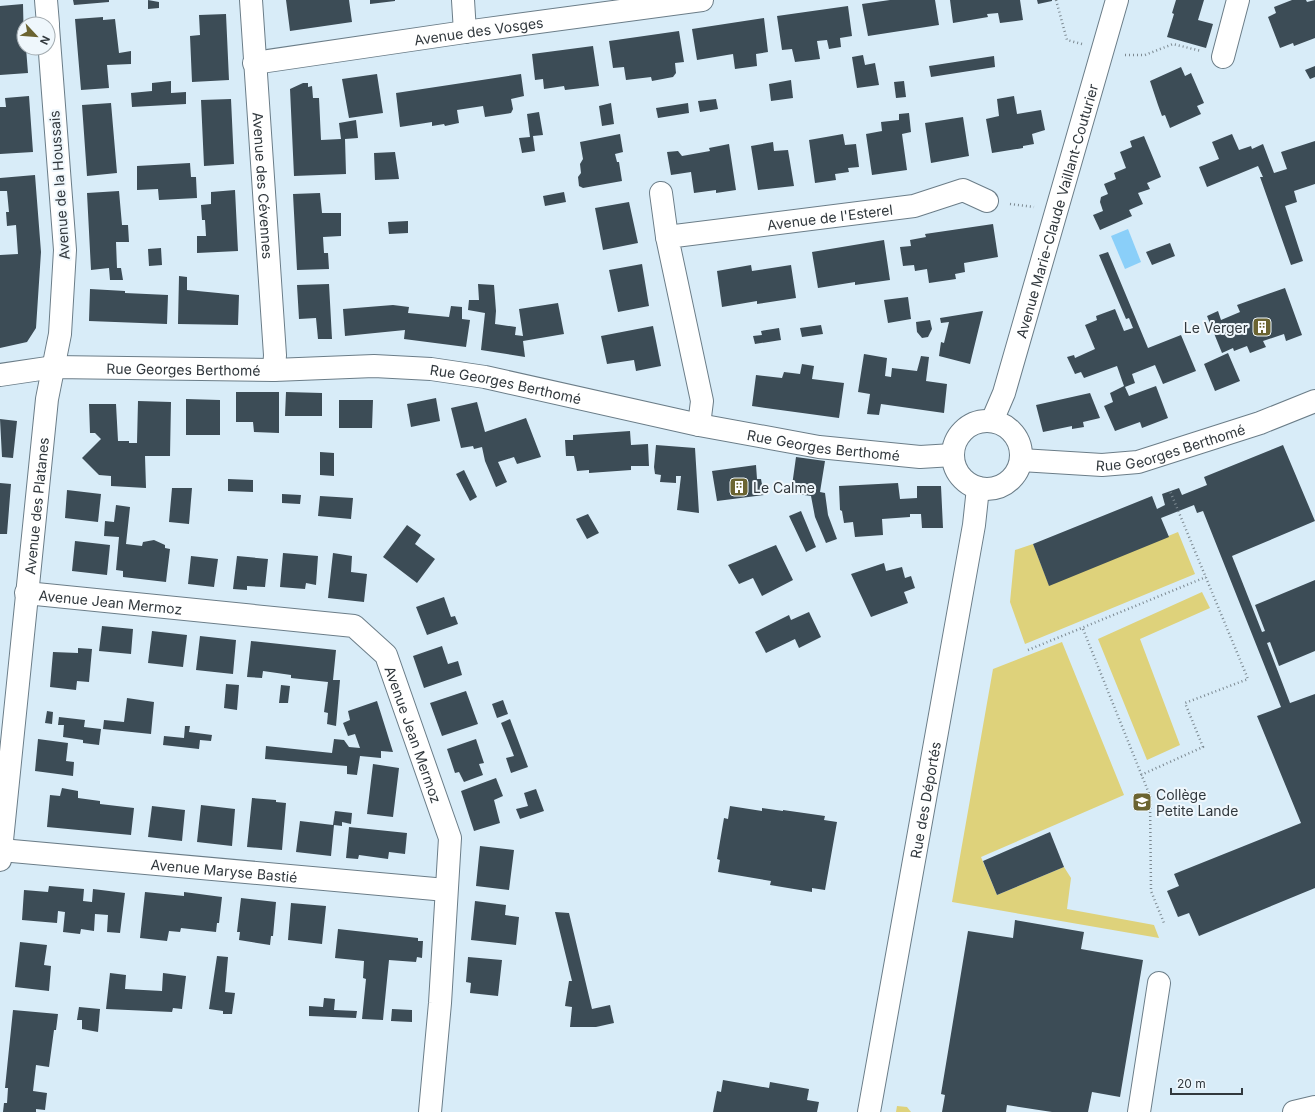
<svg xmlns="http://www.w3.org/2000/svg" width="1315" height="1112" font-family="Inter,sans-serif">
	<rect width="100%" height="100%" fill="#d8ecf8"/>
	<path fill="#ded27b" d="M1178,532L1195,574L1025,644L1010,602L1015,550L1033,544L1049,585Z
		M1202,592L1210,608L1140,639L1180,745L1147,760L1098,639Z
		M1062,642L1124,795L981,857L997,895L1064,867L1071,878L1067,909L1154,925L1159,938L952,902L993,669Z
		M897,1106L907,1107L911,1112H896Z"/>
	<path fill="#8acff9" d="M1128,229L1141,262L1125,269L1111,236Z"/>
	<path fill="#3c4c56" d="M73,0H109V2L74,5Z
		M148,0L159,2V8L148,9Z
		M286,0H349L352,22L290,31Z
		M370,0H395V1L370,4Z
		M890,0H935L939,25L868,36L862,4Z
		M950,0H1020L1023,20L1000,23L998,13L987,14L988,17L953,23Z
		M1037,0H1052V1L1038,4Z
		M1176,0H1204L1198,20L1213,24L1206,48L1167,37L1174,14L1172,13Z
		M1292,0H1306L1307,2L1315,0V38L1294,46L1293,43L1280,48L1268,17L1276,13L1274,7Z
		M23,4L24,48H26L28,73L0,75V6Z
		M848,6L852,36L840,38L841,47L829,49L827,40L817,41L820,59L795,62L792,49L782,50L777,16Z
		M226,14L229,80L192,82L190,36L200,35L199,15Z
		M103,17V20L115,19L119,53L131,51V64L107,65L109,88L81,90L75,19Z
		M764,18L768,52L756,54L757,66L735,69L733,54L697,60L692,29Z
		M679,31L684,62L675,63L676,73L673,77L652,81L651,77L626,80L624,67L613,68L609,41Z
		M593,46L599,86L565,90L564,86L544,89L543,79L535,80L532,54Z
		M863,55L865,65L875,63L879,85L857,88L852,57Z
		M994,56L995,67L931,77L929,66Z
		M1315,66V77L1310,79L1305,70Z
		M1181,67L1185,76L1191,73L1204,103L1197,106L1201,114L1170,128L1165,115L1162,116L1158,105L1150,81Z
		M377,74L383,113L349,118L342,79Z
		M521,74L524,96L511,99L513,109L511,113L485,117L483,106L457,110L459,123L445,126L444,124L432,126V122L400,127L396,93Z
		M791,80L793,98L771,101L769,84Z
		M171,81V93L186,92V104L132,107L131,93L152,91V83Z
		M904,81L906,97L896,98L894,82Z
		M303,83H308V87L312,86L313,98H319L321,140L341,139L339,123L356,120L358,138L345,139L346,174L294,176L290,89Z
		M29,96L33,152L0,154V107H6L5,98Z
		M1014,96L1017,114L1041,110L1045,130L1032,134L1034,144L1023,146V148L992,153L986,119L999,116L997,99Z
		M231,99L234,164L204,166L201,100Z
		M716,99L718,109L700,112L698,101Z
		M111,103L117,173L87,176L82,105Z
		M611,103L614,124L602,126L599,106Z
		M688,103L689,113L658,118L656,108Z
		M539,112L543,135L533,136L535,151L522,153L519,138L530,137L527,114Z
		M909,113L911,132L902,134L907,170L872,175L866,134L882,131L881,122L899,120V114Z
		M963,117L969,156L931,163L925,123Z
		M620,134L623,152L615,154L617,162H619L622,181L583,188L579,186L578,177L581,173L580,164L583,159L580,142Z
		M843,134L845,145L856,144L859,167L848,168L849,172L835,174L836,180L815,183L809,140Z
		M1232,134L1239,150L1251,146L1252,149L1263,144L1274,173L1287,169L1281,152L1315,141V184L1294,191L1297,202L1285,206L1303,261L1291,265L1260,177H1263L1258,166L1207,187L1199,167L1219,159L1212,142Z
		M1144,136L1161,177L1147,183L1150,189L1138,193L1143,204L1129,210L1132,216L1100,230L1093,215L1103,211L1100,202L1101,197L1108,194L1104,184L1116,179L1114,173L1126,168L1120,152L1132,147L1130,141Z
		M773,142L774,151L788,150L794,186L758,190L751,146Z
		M729,144L736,190L716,193V190L694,193L691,172L671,175L667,152L678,151L682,156L710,151L709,148Z
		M395,152L399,179L375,180L374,153Z
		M190,163L191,177H196L197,198L159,200L158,189L137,190V166Z
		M35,175L41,252L36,328L27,342L0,348V255L18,254L16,225L7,226L6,212H9L7,191H0V178Z
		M235,190L238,251L197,253V236H206L205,220H202L201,205L211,204V192Z
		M119,191L122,225H128L129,242H116L117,268H121L123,280H110L109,268L91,270L87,193Z
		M564,192L566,202L545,206L543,196Z
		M320,193L322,213H341V236L323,237L324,253H328L329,269L297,270L293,194Z
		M629,202L638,243L603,250L595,208Z
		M408,221V233L389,234L388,222Z
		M993,224L998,257L964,263L965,272L955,274L956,279L929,283L927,269L915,271L914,265L903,266L900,247L911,246L910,240L926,237L925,234Z
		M884,240L890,280L855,285V282L818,288L812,252Z
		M1170,243L1175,256L1152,265L1146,252Z
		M161,248L162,265L149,266L148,249Z
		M1108,252L1148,348L1181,335L1196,371L1163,384L1155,365L1132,374L1135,383L1125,387L1129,396L1156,386L1168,418L1142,428L1140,422L1115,431L1104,406L1113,402L1110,393L1124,386L1117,366L1084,378L1081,372L1075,374L1067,357L1074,355L1075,358L1095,349L1085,325L1097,320L1096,316L1115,309L1124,331L1133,328L1129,318L1126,319L1099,255Z
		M642,264L649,306L618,312L609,270Z
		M751,265L752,271L791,265L796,298L757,304V301L722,307L717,271Z
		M179,276L187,277V290L239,295L238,325L178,324Z
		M329,284L332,339H318L316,318L299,319L297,285Z
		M478,284L494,285L496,311L495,324L516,327L515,335L523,336L519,309L558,303L564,334L523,341L525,357L481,350L485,313L468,310L469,300H479Z
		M1285,288L1302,335L1286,341L1284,334L1263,341L1266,347L1250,353L1247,346L1234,351L1233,348L1222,353L1207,316L1218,311L1221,320L1240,312L1237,305Z
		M90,289L125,291V293L168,295L167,324L89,321Z
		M908,297L911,319L888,323L884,300Z
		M393,305L409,307L408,313L449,317L451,306L462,307V319L470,320L466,347L404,339L405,330L345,336L343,309Z
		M983,311L970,364L939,356L941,342L944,343L949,322L941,323L940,318Z
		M930,320L932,329L928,337L922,338L917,332L916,322Z
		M821,325L823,334L802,337L800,328Z
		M653,326L661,366L636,371L634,360L607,364L601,336Z
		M779,328L781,340L755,344L753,336L762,335L761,331Z
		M1228,353L1240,381L1215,391L1204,364Z
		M864,354L887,358L885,376L891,377L892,368L917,371L921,356L929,357L926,381L947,384L944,413L881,404L879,415L867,414L870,394L858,392Z
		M802,364L814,366L812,379L844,383L839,418L752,406L756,375L782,378L784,372L800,374Z
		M236,392H279V433L254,432L253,422H236Z
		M286,392L322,393V416H285Z
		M1090,393L1100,418L1083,422L1084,427L1072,429V426L1043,432L1036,405Z
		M436,398L440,421L411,427L407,404Z
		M186,399L220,400V435H186Z
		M339,400H373L372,428H339Z
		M138,401L171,402L170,456H145L146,488L111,486V476L99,475L82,458L101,439L95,433H90L89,404H116L118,441H129V443H137Z
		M477,402L485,432L526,418L541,457L517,464L514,457L498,462L507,482L496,487L485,461L482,447L474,449L473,446L461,448L451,408Z
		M0,419L17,421L13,458L2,457Z
		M630,431L631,445L648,444L649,466H631V470L589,473V470L577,471L574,456H566L565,440H573V435Z
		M656,445L695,448L699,513L677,510L681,476H676V483L660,482L661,475L655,474L654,467Z
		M1283,445L1315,521L1232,556L1262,632L1265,631L1255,605L1315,580V651L1279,666L1270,642L1267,643L1290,703L1315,694V888L1199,936L1189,913L1178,917L1167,891L1179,886L1174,874L1301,823L1257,716L1281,707L1203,511L1197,513L1194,505L1161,518L1169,537L1049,586L1033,544L1152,496L1157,509L1165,505L1162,494L1179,488L1182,495L1207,485L1204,477Z
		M320,452L334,453V476L320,475Z
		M796,457L825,461L820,492L825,493L828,515L837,539L826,543L815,517L811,496L791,493Z
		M756,465L757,479H761L764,495L717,501L712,471Z
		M464,470L477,497L470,501L456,474Z
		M228,479L253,480V492L228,491Z
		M0,483L11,484L7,534H0Z
		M898,483L900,499L917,498V486H941L943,528H922L921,514H910V517L882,519L883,535L855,537L853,522L844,523L842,511L840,510L839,486Z
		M172,488H192L189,524L169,522Z
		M67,490L101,494L98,522L65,518Z
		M282,494L301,495L300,504L282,503Z
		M320,496L353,498L351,519L318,516Z
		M116,505L130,507L126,544L142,546L143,542L154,540L165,545V548L170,549L166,582L123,577V571L116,570L119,537L104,536L105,521L114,522Z
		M801,511L816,547L806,552L789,516Z
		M588,514L599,533L587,539L576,519Z
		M407,525L421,535L415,544L435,559L417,583L383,557Z
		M75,541L110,545L107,575L72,571Z
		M776,545L793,580L762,596L753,578L739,584L728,565Z
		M283,553L318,556L316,585L306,583L305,589L280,587Z
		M333,553L352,556L351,572L367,574L364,602L328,598Z
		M191,556L218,559L214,587L188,584Z
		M237,556L268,559L265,587L247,586V590L233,589Z
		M884,563L886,571L902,567L905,578L911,576L915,588L904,592L908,603L871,617L851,574Z
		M444,597L451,617L455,616L458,624L427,635L416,607Z
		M809,612L821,637L799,648L795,639L766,653L755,632L789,615L791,620Z
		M102,626L133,629L131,654L99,651Z
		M152,631L187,635L183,667L148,663Z
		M200,636L236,640L233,674L196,670Z
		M251,641L336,650L333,680H340L336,726L327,724L328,713L324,712L328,682L291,678V675L263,671L262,678L247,677Z
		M442,646L448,664L458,661L462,675L424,688L413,656Z
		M78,648L92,649L89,682L77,681L76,690L50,687L53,652L78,653Z
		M226,684L239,685L237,710L224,708Z
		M281,685L290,686L288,703H279Z
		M466,691L478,724L442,736L430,703Z
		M127,698L154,702L151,734L103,729L104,720L124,722Z
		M503,700L508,714L497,718L492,704Z
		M377,701L393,752L381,751V758L360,756L357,775L347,774V766L265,759L266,746L332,753L334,739L344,740L349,747L360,748L355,734L348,736L343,723L350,720L348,711Z
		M47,711L53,712L52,724L45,723Z
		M59,717L85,720L84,727L101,729L99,745L83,743V740L63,737L64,725H58Z
		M510,719L528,767L511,773L506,758L514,756L501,723Z
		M185,726H190L189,732L212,735L211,741L200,740L199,749L163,745L164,736L184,738Z
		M38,739L68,743L66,761L74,762L73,776L35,771Z
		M476,739L484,763L479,764L483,775L464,782L459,772L455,773L447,749Z
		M373,764L399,768L393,817L367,814Z
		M496,778L503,796L494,800L500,823L474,831L461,791Z
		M62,788L78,791V798L100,801V804L134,808L131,835L47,827L50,795L60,796Z
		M536,789L544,811L520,819L516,809L528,806L524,793Z
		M252,798L276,800V802L286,803L282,850L247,847Z
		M201,805L235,809L232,846L197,842Z
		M152,806L185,810L182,841L148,837Z
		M730,806L762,811V808L783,811V810L825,816L824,820L837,822L825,890L812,888V892L770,885L771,881L718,872L720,860L717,859L724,818L728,819Z
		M335,811L352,813L351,824L342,822V826L334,825L331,856L296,852L300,821L333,825Z
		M349,827L407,833L405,854L389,852L388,859L359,855L358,859L346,858Z
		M1050,832L1064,867L997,895L983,861Z
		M480,846L514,850L509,890L476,886Z
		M49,886L84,889L83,901L92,902L93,889L125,893L120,933L107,932L108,915L95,914L94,931L81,929L80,934L63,932L65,912L58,911L57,923L22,920L24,890L48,892Z
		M145,892L184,896V892L222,897L219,923H217L216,932L181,928L180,932L169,931L167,941L140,938Z
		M241,898L276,902L273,936H271L270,945L239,940L240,932H237Z
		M475,901L506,905L505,915L519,917L516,945L471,940Z
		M291,903L326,906L322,944L288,940Z
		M555,912L569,913L592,1009L610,1005L614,1023L596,1027H570L572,1007L565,1006L569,981H572Z
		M1015,920L1084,932L1081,949L1143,960L1120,1097L1092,1092L1088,1112H1052L1007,1105L1006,1112H942L945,1095L941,1094L968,931L1013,938Z
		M338,929L418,938V941H423L422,958L417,957L416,962L389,960L383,1020L362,1019L366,979L363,978L364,961L335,958Z
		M20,942L47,945L44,965L51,966L49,991L15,987Z
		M217,956L228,957L225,992L235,993L232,1014H223V1011L209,1009Z
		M468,957L502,960L498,996L470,993L471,983L466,982Z
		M110,973L126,975L125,989L162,991L163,973L186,976L182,1009L173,1008L172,1012L106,1009Z
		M324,998L335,999L334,1010L357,1011L356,1018L309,1016V1006L323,1007Z
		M79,1007L100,1009L98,1032L82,1029V1020H77Z
		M392,1009L412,1010V1022L391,1021Z
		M13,1010L58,1014L56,1030H54L49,1067L36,1065L33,1091L47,1093L45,1110L36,1109V1112H3L4,1103H7L8,1088H5Z
		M723,1080L769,1088L770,1082L809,1089L807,1100L819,1102L817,1112H713L717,1091L721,1092Z"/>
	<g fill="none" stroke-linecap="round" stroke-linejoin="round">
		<defs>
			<g id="minor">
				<path d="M46,0L48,24"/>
				<path id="s1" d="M251,0L275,355L274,370"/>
				<path d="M463,0L465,32"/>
				<path d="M1223,57L1238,0"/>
				<path id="s2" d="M254,63L465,32L702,0"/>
				<path d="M661,193L667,237"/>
				<path id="s3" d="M0,375L54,367L274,370L374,366L431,369L485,377L699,425L819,447L920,457L953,455"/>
				<circle cx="987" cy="455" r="34"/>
				<path id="s4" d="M992,421L1004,393L1117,0"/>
				<path id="s5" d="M699,425L702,401L667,237L914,206L963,190L987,201"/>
				<path id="s6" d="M1021,460L1102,465L1138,462L1260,423L1315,401"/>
				<path id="s7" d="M26,593L354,626L386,655L450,838L440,1003L430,1112"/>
				<path id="s8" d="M1,850L446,890"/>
				<path id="s9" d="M0,860L47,399L60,334L65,250L48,27"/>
				<path id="s10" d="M869,1112L974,525L978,488"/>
				<path d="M1139,1112L1159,983"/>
				<path d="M1294,1112L1315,1107"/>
			</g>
		</defs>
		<use href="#minor" stroke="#6b7d88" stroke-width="24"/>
		<path stroke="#7c8991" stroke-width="2.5" stroke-dasharray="1 3" stroke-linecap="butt" d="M1056,0L1067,40L1082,44
			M1125,55H1145L1173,44L1201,51
			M1010,204L1034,207
			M967,427L969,422
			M1083,629L1150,796L1151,891L1164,923
			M1028,650L1206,577
			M1141,775L1203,747L1185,703L1248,679L1170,491"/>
		<use href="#minor" stroke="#fff" stroke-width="22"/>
	</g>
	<defs>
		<symbol id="building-square" viewBox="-11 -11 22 22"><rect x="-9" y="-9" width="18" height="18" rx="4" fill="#6b6431" stroke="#eff7fc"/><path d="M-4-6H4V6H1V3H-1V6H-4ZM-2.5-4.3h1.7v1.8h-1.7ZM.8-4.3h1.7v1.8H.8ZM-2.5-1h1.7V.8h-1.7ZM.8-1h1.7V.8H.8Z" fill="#fff"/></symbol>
		<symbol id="school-square" viewBox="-11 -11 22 22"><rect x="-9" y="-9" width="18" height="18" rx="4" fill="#6b6431" stroke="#eff7fc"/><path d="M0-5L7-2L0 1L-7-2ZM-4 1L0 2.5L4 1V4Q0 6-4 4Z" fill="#fff"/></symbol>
	</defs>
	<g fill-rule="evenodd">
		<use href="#building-square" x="1251" y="316" width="22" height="22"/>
		<use href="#building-square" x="728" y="476" width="22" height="22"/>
		<use href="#school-square" x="1131" y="791" width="22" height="22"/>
	</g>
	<g text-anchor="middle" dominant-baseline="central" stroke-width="4" stroke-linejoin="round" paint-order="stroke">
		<g font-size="14" fill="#31383d" stroke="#eff7fc">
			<text stroke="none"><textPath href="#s2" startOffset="227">Avenue des Vosges</textPath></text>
			<text transform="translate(59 185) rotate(-94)">Avenue de la Houssais</text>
			<text stroke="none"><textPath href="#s1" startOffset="186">Avenue des Cévennes</textPath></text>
			<text stroke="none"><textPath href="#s4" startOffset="220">Avenue Marie-Claude Vaillant-Couturier</textPath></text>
			<text stroke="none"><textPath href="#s5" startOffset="356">Avenue de l'Esterel</textPath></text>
			<text stroke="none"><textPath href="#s3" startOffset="184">Rue Georges Berthomé</textPath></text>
			<text stroke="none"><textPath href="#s3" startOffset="508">Rue Georges Berthomé</textPath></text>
			<text stroke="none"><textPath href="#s3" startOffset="832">Rue Georges Berthomé</textPath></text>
			<text stroke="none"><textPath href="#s6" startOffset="152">Rue Georges Berthomé</textPath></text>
			<text stroke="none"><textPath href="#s9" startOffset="356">Avenue des Platanes</textPath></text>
			<text stroke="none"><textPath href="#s7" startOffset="85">Avenue Jean Mermoz</textPath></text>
			<text stroke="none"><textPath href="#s7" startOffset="457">Avenue Jean Mermoz</textPath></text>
			<text stroke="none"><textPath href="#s10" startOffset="317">Rue des Déportés</textPath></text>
			<text stroke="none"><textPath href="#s8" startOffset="224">Avenue Maryse Bastié</textPath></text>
		</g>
		<g font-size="14" fill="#31383d" stroke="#eff7fc" text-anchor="start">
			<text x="1248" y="327" text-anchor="end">Le Verger</text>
			<text x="753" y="487">Le Calme</text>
			<text x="1156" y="794">Collège<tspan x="1156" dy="16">Petite Lande</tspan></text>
		</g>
	</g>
	<g transform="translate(36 36) rotate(116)"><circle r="19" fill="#eff7fc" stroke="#a3abb0"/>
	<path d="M0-3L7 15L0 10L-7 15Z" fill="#6b6431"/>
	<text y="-6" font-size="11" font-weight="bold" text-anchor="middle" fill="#31383d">N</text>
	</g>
	<path d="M1171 1088v6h71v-6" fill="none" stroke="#31383d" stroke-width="2"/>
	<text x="1177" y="1088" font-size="12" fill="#31383d" stroke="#eff7fc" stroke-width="3" paint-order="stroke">20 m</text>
</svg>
